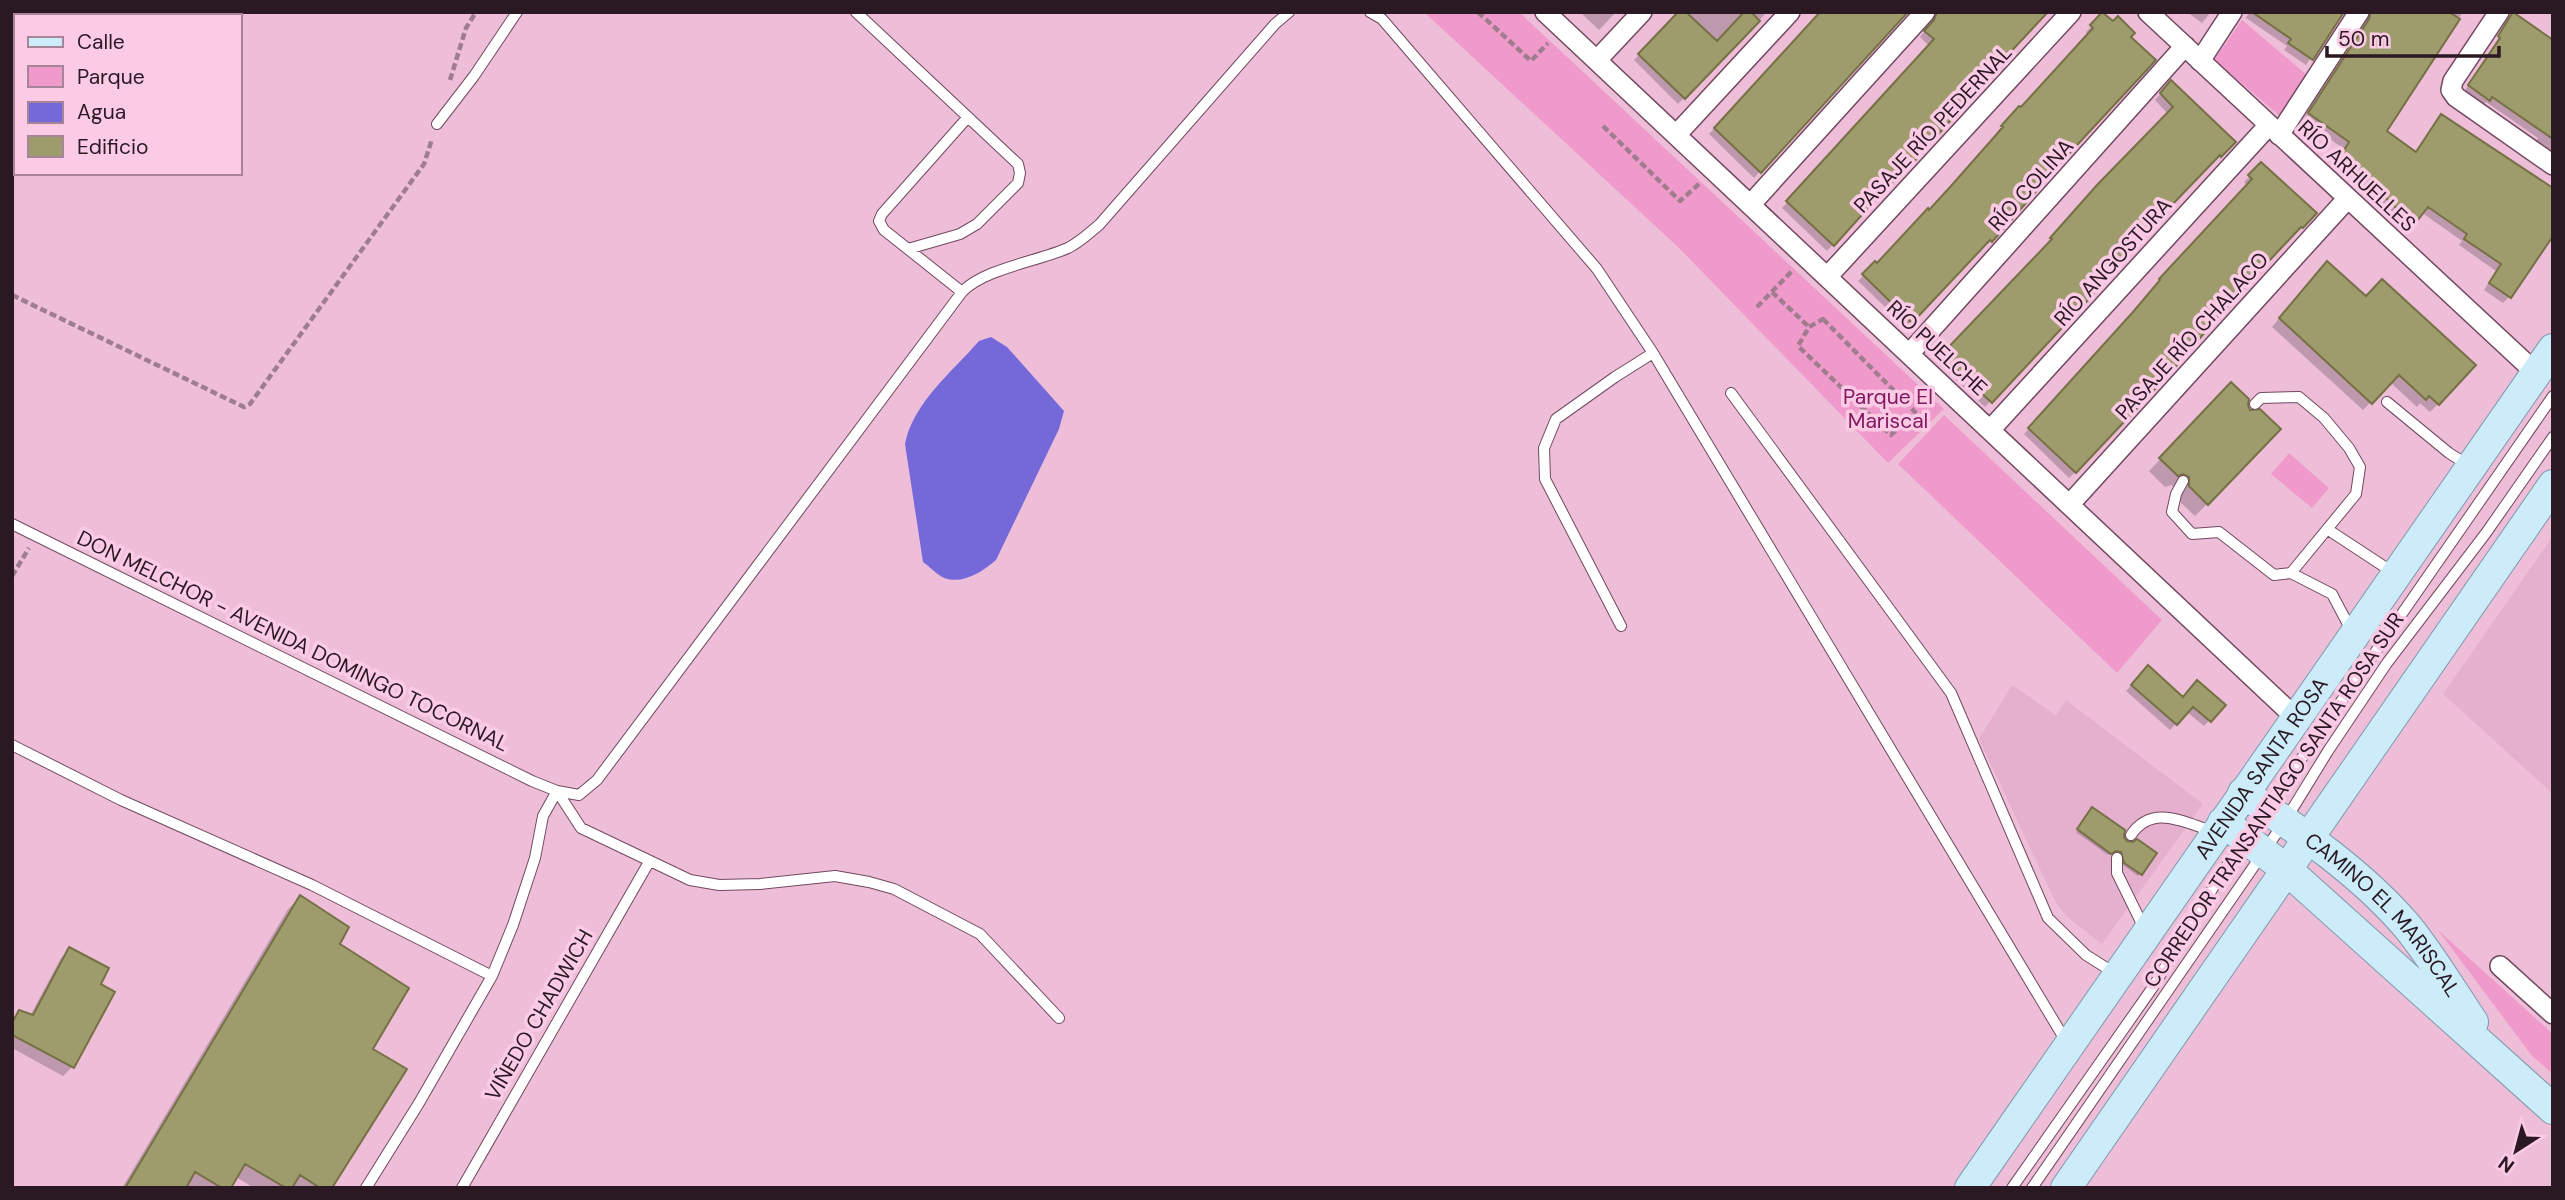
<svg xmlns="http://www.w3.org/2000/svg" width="2565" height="1200" font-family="'DM Sans',sans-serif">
	<rect width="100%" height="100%" fill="#eebed8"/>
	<path fill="#e5b0ce" d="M2553,536V794L2443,694Z
		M2012,685L2056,715L2066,700L2203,804L2102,944L2066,916L2055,901L1979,739Z"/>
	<path fill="#f09acc" d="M1424,12H1519L1944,409L1888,463L1679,248Z
		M2242,20L2307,75L2280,116L2214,60Z
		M1944,415L2162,620L2117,673L1898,464Z
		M2289,453L2329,488L2312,508L2271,474Z
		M2438,930L2553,1034V1074L2532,1056Z"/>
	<path fill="#7569da" d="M991,337L1007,347L1064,411L1059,429L996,560C982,572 961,586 942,577C935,573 929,566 923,562L905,444C913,403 952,372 979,341Z"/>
	<path fill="#0003" d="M1580,12H1616L1599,30Z
		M1679,12H1767L1678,104L1634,60Z
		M1906,12L1754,178L1709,134L1822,13Z
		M1929,12H2042L1827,251L1782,208L1929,46L1920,37L1932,22Z
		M2187,12H2211L2202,23Z
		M2249,12H2342L2306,65L2284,50L2287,46L2246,18Z
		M2362,12H2463L2384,131L2415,154L2441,116L2553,191L2509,297L2503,303L2484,290L2496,271L2459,245L2462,241L2421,212L2407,230L2336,162L2344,149L2303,120L2364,27L2366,19Z
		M2513,15L2553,44V152L2536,141L2538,138L2486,102L2483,105L2464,92Z
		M2098,20L2035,187L1999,232L1985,246L1983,245L1906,327L1858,281L1875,264L1876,265L1929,212L1999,134L1997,132L2088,35L2086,32Z
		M2171,82L2234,142L2215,161L2213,160L2168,207L2087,299L1985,407L1937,362L2048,246L2046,245L2091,193L2168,114L2155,100Z
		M2261,164L2315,214L2296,233L2294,231L2092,456L2069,478L2024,434L2128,320L2156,287L2154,286L2248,186L2244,182Z
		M2319,271L2366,298L2438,404L2430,412L2420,403L2417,407L2390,382L2363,410L2272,327Z
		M2220,397L2246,405L2207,504L2195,516L2177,499L2178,489L2171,485L2165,487L2149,471Z
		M2148,668L2183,699L2223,705L2204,726L2187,712L2170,730L2126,691Z
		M2090,812L2126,843L2133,844L2140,873L2138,876L2123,865L2119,854L2113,852L2108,855L2076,832Z
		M300,897L337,945L371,1050L329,1188H254L236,1177L229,1188H191L186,1184L184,1188H122L288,909Z
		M70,950L98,985L72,1067L63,1076L12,1048V1019L19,1012L30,1016L61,958Z"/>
	<path fill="#9e9b6d" stroke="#757144" stroke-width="2" d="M1678,12H1686L1717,41L1744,12H1751L1760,21L1685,99L1638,54Z
		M1820,12H1908L1761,173L1714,128Z
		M1937,12H2048L1957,109L1959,111L1913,163L1886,188L1834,246L1786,201L1934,39L1924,31L1934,20Z
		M2102,12L2113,21L2118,16L2135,33L2131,37L2156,60L2038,187L2039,188L2000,233L1992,242L1990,240L1912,323L1862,274L1875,261L1877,263L1928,208L1929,210L1951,186L2003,127L2001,126L2019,106L2021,107L2093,28L2090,25Z
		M2252,12H2344L2313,60L2288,43L2291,39Z
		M2371,12H2449L2460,19L2387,131L2416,152L2441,114L2553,188V236L2511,298L2489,283L2501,264L2464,239L2467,234L2428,207L2414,225L2341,155L2349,142L2308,113L2369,19Z
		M2513,12L2553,40V139L2492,97L2490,101L2468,85L2500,38L2498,36Z
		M2171,80L2236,142L2221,157L2220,155L2169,208L2117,265L2088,300L1992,403L1941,355L2052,239L2050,238L2097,185L2173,107L2160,93Z
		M2261,162L2317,213L2303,228L2301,227L2236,296L2170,373L2076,473L2028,428L2133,312L2160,280L2159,279L2252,179L2248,175Z
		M2327,261L2366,296L2382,279L2476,365L2439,405L2429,396L2426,400L2399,375L2372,404L2279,318Z
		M2231,382L2249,399L2248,405L2250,410L2260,409L2281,429L2208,505L2189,486V477L2183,474L2178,476L2159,458Z
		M2148,665L2183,697L2197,680L2226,705L2211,722L2193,707L2177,725L2131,685Z
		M2092,807L2125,830L2124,837L2127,841L2133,842L2137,839L2157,853L2142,875L2124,863L2121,852L2116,851L2111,854L2077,829Z
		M300,895L349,927L340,944L409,988L373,1049L407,1069L332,1188H320L300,1175L292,1188H286L245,1164L231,1188H222L195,1172L186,1188H125Z
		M69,947L109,968L101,984L115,992L74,1068L12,1035V1023L19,1010L33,1015Z"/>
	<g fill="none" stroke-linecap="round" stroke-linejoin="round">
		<defs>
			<path id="lane" d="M856,12L1018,164L1020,173L1018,183L977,224L960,234L908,249
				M1370,12L1382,19L1597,269L1653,353L2067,1043
				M437,124L474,76L517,12
				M962,292L884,230L879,221L882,214L968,117
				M1731,393L1951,693L2048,918L2086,955L2116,974
				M2387,402L2449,453L2468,465
				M2183,481L2176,494L2172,512L2192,534L2219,532L2274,575L2291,573L2356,494L2360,467L2349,448L2324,418L2299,397L2261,398L2255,404
				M12,524L532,781L557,791L579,795L597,780L962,292C983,269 1039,261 1068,248C1080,242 1089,233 1099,225L1275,24L1289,12
				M2327,529L2394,573
				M2291,573L2332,594L2351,630
				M1621,626L1545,479L1544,448L1556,419L1615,377L1653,353
				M12,745L121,800L312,885L492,976
				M557,791L581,828L690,880L719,885L760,884L835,876L869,882L894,889L980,934L1059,1018
				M2131,835C2152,804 2183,822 2212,831
				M2117,858V873L2144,928
				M366,1188L419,1103L492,976L513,925L535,858L543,816L557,791
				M462,1188L649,862
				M2012,1188L2153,987L2222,873L2553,396
				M2032,1188L2285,821L2328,751L2387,663L2486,533L2553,437"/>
			<path id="street" d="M1545,12L2296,718
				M2148,12L2536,373
				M2499,12L2453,81L2451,90L2456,97L2553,165
				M1597,60L1642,12
				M2200,61L2232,12
				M1677,134L1790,12
				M2279,135L2359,12
				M1751,204L1925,12
				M1828,276L2071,12
				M1910,353L2185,46
				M1991,429L2269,125
				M2070,504L2348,198
				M2500,966L2553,1014"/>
			<g id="primary">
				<path id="s1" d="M2243,793C2300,831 2361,873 2406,925C2431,955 2451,990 2473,1022"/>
				<path d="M2223,822L2286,869L2553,1109"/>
				<path id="s2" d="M1970,1188L2553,349"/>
				<path d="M2066,1188L2553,485"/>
			</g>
		</defs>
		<use href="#lane" stroke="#714960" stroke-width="12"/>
		<use href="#street" stroke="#714960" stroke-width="22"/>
		<use href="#primary" stroke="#7d9aac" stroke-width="32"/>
		<path stroke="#a07c8f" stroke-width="4.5" stroke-dasharray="7 3.5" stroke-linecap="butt" d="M1478,12L1531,61L1548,43
			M90,16L92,12
			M450,80L466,28L476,12
			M1603,126L1680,201L1700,183
			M12,138L16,133
			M1772,292L1809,327
			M12,295L244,407L250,404L424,164L432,139
			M1757,307L1793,270
			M1823,319L1915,412L1891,435L1798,346L1809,327Z
			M12,576L29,548"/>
		<use href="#lane" stroke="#fff" stroke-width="10"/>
		<use href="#street" stroke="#fff" stroke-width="19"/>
		<use href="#primary" stroke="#ccecfa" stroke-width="30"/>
	</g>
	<g text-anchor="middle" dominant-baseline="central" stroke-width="7" stroke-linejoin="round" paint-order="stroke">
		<g font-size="21" fill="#2a1922" stroke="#fbcbe5">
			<text transform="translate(1933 129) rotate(-47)">PASAJE RÍO PEDERNAL</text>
			<text transform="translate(2357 176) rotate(43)">RÍO ARHUELLES</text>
			<text transform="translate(2031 185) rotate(-48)">RÍO COLINA</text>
			<text transform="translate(2113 262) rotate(-48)">RÍO ANGOSTURA</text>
			<text transform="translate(2192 336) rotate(-48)">PASAJE RÍO CHALACO</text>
			<text transform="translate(1937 348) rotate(43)">RÍO PUELCHE</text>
			<text transform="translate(293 641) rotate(26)">DON MELCHOR - AVENIDA DOMINGO TOCORNAL</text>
			<text stroke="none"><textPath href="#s2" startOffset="511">AVENIDA SANTA ROSA</textPath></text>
			<text transform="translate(2274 800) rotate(-56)">CORREDOR TRANSANTIAGO SANTA ROSA SUR</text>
			<text stroke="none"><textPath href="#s1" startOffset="187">CAMINO EL MARISCAL</textPath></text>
			<text transform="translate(539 1015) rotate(-60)">VIÑEDO CHADWICH</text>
		</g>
		<g font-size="21" fill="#821860" stroke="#fbcbe5">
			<text x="1888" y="397">Parque El<tspan x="1888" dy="24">Mariscal</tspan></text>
		</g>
	</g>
	<rect width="2565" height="1200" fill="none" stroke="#2a1922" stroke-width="28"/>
	<rect x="14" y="14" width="228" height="161" fill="#fbcbe5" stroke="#a78497" stroke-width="2"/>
	<rect x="28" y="37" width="35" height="10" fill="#ccecfa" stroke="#a78497" stroke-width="2"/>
	<text x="77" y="49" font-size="21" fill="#2a1922">Calle</text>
	<rect x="28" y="66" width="35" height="21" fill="#f09acc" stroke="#a78497" stroke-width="2"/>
	<text x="77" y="84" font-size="21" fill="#2a1922">Parque</text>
	<rect x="28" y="102" width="35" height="21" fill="#7569da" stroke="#a78497" stroke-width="2"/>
	<text x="77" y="119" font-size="21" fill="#2a1922">Agua</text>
	<rect x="28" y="136" width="35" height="21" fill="#9e9b6d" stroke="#a78497" stroke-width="2"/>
	<text x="77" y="154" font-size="21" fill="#2a1922">Edificio</text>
	<g transform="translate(2516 1151) rotate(216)" stroke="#fbcbe5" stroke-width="5" paint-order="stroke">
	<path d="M0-5L12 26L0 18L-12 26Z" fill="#2a1922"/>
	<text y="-10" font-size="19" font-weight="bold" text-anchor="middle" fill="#2a1922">N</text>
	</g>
	<path d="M2327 46v10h172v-10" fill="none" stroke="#2a1922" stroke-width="3.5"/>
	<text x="2338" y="46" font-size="21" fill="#2a1922" stroke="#fbcbe5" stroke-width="5" paint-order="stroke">50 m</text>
</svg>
